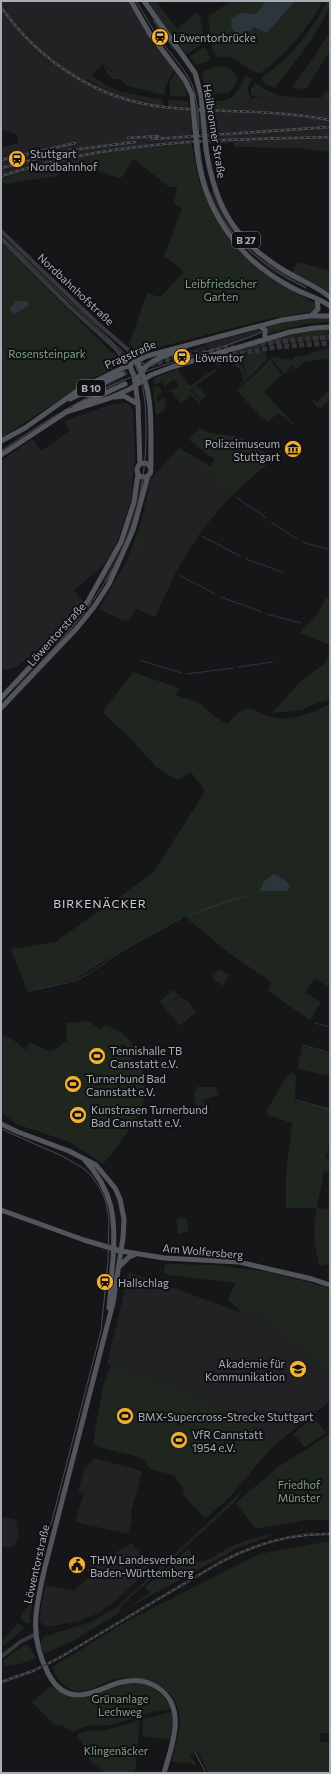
<svg xmlns="http://www.w3.org/2000/svg" width="331" height="1774" font-family="Commissioner,sans-serif">
	<rect width="100%" height="100%" fill="#161618"/>
	<path fill="#222225" d="M1,1H128L151,40L174,69L166,86L162,81L146,83L133,82L117,76L103,63L92,76L78,73L49,54L33,39L30,33L21,28L53,59L93,84L120,94L152,103L163,106L235,110L255,97L273,100V95L278,96L280,101H330V139L209,144L208,129L191,130L192,144L161,146L81,159L29,170L1,179V148L18,143L17,134L1,130Z
		M213,191L225,217L244,242L267,262L307,286L306,289L273,272L238,243L225,227L209,194Z
		M260,329L262,333L210,352L201,354V352L209,350L208,347L169,360V358L207,345V343Z
		M122,377L125,382L88,399L86,393Z
		M123,402L128,403L133,410L135,458L131,499L117,542L105,564L74,590L83,601L74,613L43,646L16,667L5,670L1,667V461L32,439L41,451L69,431L65,421L109,405Z
		M174,453L215,479V486L231,496L202,530L176,572L155,617L137,609L126,622L99,609L128,559L142,520L150,480Z
		M140,477L145,479L136,518L107,584L103,580L122,545Z
		M90,602L93,604L78,623L16,690V685L73,624Z
		M179,996L189,1002L196,1012L180,1026L164,1007Z
		M129,1272L268,1322L330,1376V1401L272,1447L241,1415L219,1403L217,1408L159,1379L107,1364Z
		M93,1458L142,1471L131,1512L132,1520L128,1534L75,1522L84,1493L78,1492L84,1470L91,1463Z
		M1,1517L16,1520L19,1536L16,1543L12,1547H1Z
		M131,1543L150,1565L149,1570L114,1602L99,1613L80,1621L47,1627L42,1624L40,1621V1615L45,1585L74,1591L91,1575L87,1570L104,1555L109,1559L123,1547L125,1548Z"/>
	<path fill="#1e261f" fill-rule="evenodd" d="M147,1H156L177,29L197,12L200,18L205,42L186,55Z
		M231,1H323C308,29 286,55 260,73C241,71 241,52 217,58L212,47L208,17Z
		M327,1H330V7L311,41L275,88L265,84L261,78C289,59 312,31 327,1Z
		M22,27L49,54L75,71L92,76L109,87L121,92L163,100V106C108,93 58,72 21,28Z
		M330,33V51L306,89L292,88Z
		M205,47L211,60L197,65L189,57Z
		M103,63C118,82 139,84 163,81L166,86L164,95L127,86L121,79H114L107,74Z
		M220,66C228,67 232,69 237,76L236,84L229,93L207,95L202,73L212,67Z
		M176,72L183,80L187,96H170V81Z
		M246,75L252,79L247,89L251,99L236,110L208,108L207,101C233,102 235,98 246,75Z
		M256,83C277,100 296,97 321,98L324,93L330,91V101H280L278,96L274,95L273,100L251,95V88Z
		M169,100L188,101V107L168,106Z
		M330,139V152L298,148L234,147V142Z
		M192,144C202,224 244,269 315,303L317,307L311,312L267,319L137,353L129,344L147,293L160,297L184,272L164,256L182,208L174,204L177,187H169L134,159L122,177L118,178L86,166L75,165L66,168L57,176L6,184L1,183V179C63,159 127,148 192,144Z
		M1,243L111,352L116,354L115,368L90,380L1,438Z
		M298,262L330,271V293L292,272Z
		M330,318V322L305,324L268,334L266,327L301,319Z
		M330,329V340L294,341L268,345V341C288,334 309,331 330,329Z
		M263,343L265,347L241,354L218,356Z
		M264,349L267,359L247,380L245,367L237,359L238,356Z
		M330,349V358L305,362L296,369L293,366L284,374L270,357C277,356 282,361 289,359L292,360L294,357C307,357 317,349 330,349Z
		M231,357L244,368L246,380L238,387L244,379L240,370L230,360L223,362L215,372L196,385L206,395L201,400L192,390L193,388L190,390L201,401L200,404L191,395L181,403L170,391L179,386L174,379L165,386L161,382L158,384L153,385L154,378L177,369L190,386L218,367L214,361L203,364V362Z
		M270,359L282,375L264,392L297,427L278,413L268,422C265,421 240,395 237,390L261,369Z
		M160,386L159,387L162,391L156,398L159,402L163,397L165,400V409L156,416L153,387Z
		M330,389V400L319,409L312,401L314,399L317,402Z
		M200,428C211,437 228,433 242,438C253,443 263,451 273,459L231,496L215,486V479L174,453L179,448L210,466L215,460L188,439Z
		M141,523L139,538L147,547L143,554L139,555L134,543Z
		M326,598L330,599V645L300,633L319,612Z
		M330,656V699L322,703L320,701L302,710L272,713L301,681L323,665Z
		M133,672L179,688L176,695L200,703L211,714L227,724C252,697 248,712 276,718C294,721 314,712 330,704V987L314,979L305,993L321,1002L310,1020L268,991L271,982L229,953L184,916L120,951L74,980L27,991L11,949L55,942L153,873L205,791L191,772L180,779H176L166,774L156,767L132,740L102,712ZM285,880L291,887L276,890H268Z
		M219,969L229,975L223,986L212,978Z
		M173,990L179,995L164,1007L160,1002L161,1000Z
		M89,1021L100,1030L106,1025C117,1029 137,1041 136,1055L130,1052L124,1045L119,1044L131,1056L134,1064L143,1071C144,1079 146,1090 144,1099C140,1117 116,1149 103,1164L70,1142L16,1124L1,1112V1034L12,1039L26,1050L29,1042L50,1051L56,1049L67,1040L66,1023Z
		M302,1046L330,1054V1076L297,1069Z
		M292,1072L296,1076L295,1102L330,1108V1141L324,1164L325,1158L330,1159V1172L324,1171L317,1208L330,1210V1264L319,1266L314,1237L316,1208H286V1175L292,1123L268,1115L266,1112L286,1077Z
		M197,1087H216L219,1095L203,1100L208,1115L202,1116C195,1109 192,1095 197,1087Z
		M179,1217L187,1219L189,1231L179,1234L176,1220Z
		M167,1264L215,1265L263,1271L324,1286L330,1290V1376L268,1322L241,1312L228,1300L235,1283L168,1275L164,1272V1267Z
		M111,1365L159,1379L217,1408L219,1403L241,1415L272,1447L229,1498L205,1519L182,1493L185,1490L173,1475L151,1469L144,1461L138,1457L99,1447L93,1443L103,1386Z
		M313,1417L326,1433L305,1447L293,1434Z
		M330,1434V1520H305L256,1529L236,1504C247,1490 263,1483 275,1469Z
		M241,1492L237,1500L119,1608L122,1611L73,1641L44,1654L40,1645L43,1637L91,1622L117,1607Z
		M275,1534L238,1548L122,1611L150,1593L145,1587L188,1549L196,1561C205,1563 209,1559 216,1555C237,1542 252,1538 275,1534Z
		M330,1541V1733H319L320,1742H330L328,1756L330,1757V1773H208L197,1750L190,1755L197,1766L189,1763L172,1762C173,1747 181,1734 180,1718C176,1683 141,1673 112,1680C102,1683 91,1691 80,1691C66,1692 57,1679 52,1667L129,1620L259,1554Z
		M30,1589L35,1591L30,1615L31,1622L26,1623L20,1618L28,1606Z
		M18,1623L23,1627V1629L5,1645H2L1,1642Z
		M25,1645L29,1646L36,1658L20,1664L4,1666L3,1660Z
		M136,1683C153,1685 163,1693 171,1709L153,1712L112,1725L87,1726L72,1732L62,1725L54,1724L32,1702L50,1687C58,1687 64,1699 78,1698C98,1696 116,1684 136,1683Z
		M172,1712L173,1729L170,1740L142,1736L143,1719Z
		M140,1720L135,1773H104L84,1754L86,1752L77,1734L87,1731L106,1730Z"/>
	<path fill="#2c353c" d="M266,1H295L267,33L254,27L245,34C234,36 229,28 232,18L242,13L256,14Z
		M14,301H26L29,304L28,306L15,314L9,309L15,303Z
		M274,874L285,880L291,887L286,891H260L264,881Z"/>
	<g fill="none" stroke-linecap="round" stroke-linejoin="round">
		<path stroke="#2c353c" stroke-width="1" d="M236,497L266,518
			M271,522L297,539
			M202,536L240,556
			M302,542L330,550
			M246,559L282,572
			M179,575L215,594
			M221,597L262,612
			M266,614L301,623
			M140,660L181,673
			M238,667L273,662
			M186,674L234,668
			M190,915L228,901L248,896
			M29,991L75,981L90,973L120,952L183,917
			M315,1023L330,1027
			M303,1045L330,1053
			M295,1100L330,1109"/>
		<path stroke="#333438" stroke-width="5" stroke-dasharray="5 2.5" stroke-linecap="butt" d="M253,344L330,337
			M203,360L276,347L330,343
			M122,374L172,358L234,347"/>
		<path stroke="#37383d" stroke-width="4" d="M1,231L96,322L133,354L137,361
			M1,239L71,308L114,347L130,366
			M1,1657L20,1642L36,1634"/>
		<path stroke="#53555c" stroke-width="5" d="M131,1L150,34L185,80L192,95
			M144,1L195,73L201,95
			M206,149C215,207 234,240 285,271C300,280 316,286 330,297
			M197,150C203,209 237,258 289,286C302,294 318,297 330,306
			M311,316L318,309L317,299
			M260,326L265,330V339
			M137,361C155,395 150,430 151,466
			M130,366L134,376L138,404L140,464
			M136,383C146,356 164,359 185,347
			M115,397L124,396L138,404
			M70,399L122,374
			M75,407L125,384
			M66,412L110,398L130,389L151,375L172,367L290,332L314,328L330,327
			M1,441L25,428L80,389L147,356L282,320L309,316H330
			M1,455L68,411
			M137 470a7 7 0 1 1 14 0a7 7 0 1 1-14 0Z
			M1,698L72,622L88,601L121,542L134,502L138,474
			M1,708L77,628L94,607L109,584L133,530L148,476
			M1,1124L18,1132L69,1151L96,1165L115,1188L120,1199L124,1219L123,1238L113,1303L45,1567C36,1607 28,1634 48,1673C54,1685 64,1695 78,1695C93,1695 108,1685 122,1682C134,1679 146,1680 157,1687C188,1707 172,1745 164,1773
			M84,1159C113,1191 116,1217 113,1259C111,1275 111,1292 109,1308
			M1,1210L84,1240L121,1251L164,1258L239,1262L312,1279L330,1285
			M119,1267L129,1257L136,1254"/>
		<path stroke="#4a4c52" stroke-width="1" d="M136,1C144,14 151,27 160,40C171,55 186,69 193,87C200,107 197,129 200,151C207,221 247,257 306,288
			M153,20L174,49
			M1,236L131,360
			M132,357L144,364L158,363
			M1,451C48,419 94,390 147,371C185,357 225,348 262,332
			M1,705C83,617 146,560 146,431C146,406 145,376 129,355
			M1,1129L62,1156L83,1168L91,1175L101,1190L106,1202L109,1219L108,1261L101,1331L34,1590
			M195,1752L206,1773"/>
		<defs>
			<path id="rail" d="M1,7C39,61 98,100 164,107C219,113 275,109 330,120
				M128,138L158,136
				M152,139L330,127
				M1,160L75,143
				M1,168L71,150L135,142
				M1,176C43,163 86,153 129,148C195,139 263,139 330,137
				M1,1682L33,1671L59,1658L219,1563C254,1544 290,1533 330,1534"/>
		</defs>
		<use href="#rail" stroke="#4a4c52" stroke-width="2.5"/>
		<use href="#rail" stroke="#111113" stroke-width="1" stroke-dasharray="3" stroke-linecap="butt"/>
		<path stroke="#53555c" stroke-width="5" d="M192,95L197,150
			M201,95L206,149"/>
	</g>
	<defs>
		<symbol id="station-disc" viewBox="-11 -11 22 22"><circle r="9.5" fill="#f2b134" stroke="#111113"/><path d="M-3-6H3Q5-6 5-4V2Q5 4 3 4L4.5 6H3L1.5 4h-3L-3 6H-4.5L-3 4Q-5 4-5 2V-4Q-5-6-3-6ZM-3.5-4v3h7v-3ZM-3.5 1v1.5H-2V1ZM2 1v1.5H3.5V1Z" fill="#111"/></symbol>
		<symbol id="museum-disc" viewBox="-11 -11 22 22"><circle r="9.5" fill="#f2b134" stroke="#111113"/><path d="M0-6L6-3V-2H-6V-3ZM-5-1h2V3h-2ZM-1-1h2V3h-2ZM3-1h2V3H3ZM-6 4H6V6H-6Z" fill="#111"/></symbol>
		<symbol id="stadium-disc" viewBox="-11 -11 22 22"><circle r="9.5" fill="#f2b134" stroke="#111113"/><path d="M0-5a6.5 5 0 1 0 0 10a6.5 5 0 1 0 0-10ZM-3.5-1.8h7v3.6h-7Z" fill="#111"/></symbol>
		<symbol id="university-disc" viewBox="-11 -11 22 22"><circle r="9.5" fill="#f2b134" stroke="#111113"/><path d="M0-5L7-2L0 1L-7-2ZM-4 1L0 2.5L4 1V4Q0 6-4 4Z" fill="#111"/></symbol>
		<symbol id="civic-disc" viewBox="-11 -11 22 22"><circle r="9.5" fill="#f2b134" stroke="#111113"/><path d="M-.6-6.5H3V-4.5H.6V-3L4-1V1h2V6H-6V1h2V-1L-.6-3ZM-1.2 2.5V6h2.4V2.5Z" fill="#111"/></symbol>
	</defs>
	<g fill-rule="evenodd">
		<use href="#station-disc" x="150" y="27" width="20" height="20"/>
		<use href="#station-disc" x="7" y="149" width="20" height="20"/>
		<use href="#station-disc" x="172" y="347" width="20" height="20"/>
		<use href="#museum-disc" x="283" y="439" width="20" height="20"/>
		<use href="#stadium-disc" x="87" y="1046" width="20" height="20"/>
		<use href="#stadium-disc" x="63" y="1074" width="20" height="20"/>
		<use href="#stadium-disc" x="68" y="1105" width="20" height="20"/>
		<use href="#station-disc" x="95" y="1272" width="20" height="20"/>
		<use href="#university-disc" x="288" y="1359" width="20" height="20"/>
		<use href="#stadium-disc" x="115" y="1406" width="20" height="20"/>
		<use href="#stadium-disc" x="169" y="1430" width="20" height="20"/>
		<use href="#civic-disc" x="67" y="1555" width="20" height="20"/>
	</g>
	<g text-anchor="middle" dominant-baseline="central" stroke-width="4" stroke-linejoin="round" paint-order="stroke">
		<g fill="#111113" stroke="#7b7e86" stroke-width="1">
			<rect x="232" y="232" width="28" height="16" rx="3"/>
			<rect x="77" y="380" width="28" height="16" rx="3"/>
		</g>
		<g font-size="10" font-weight="bold" fill="#a8adb8">
			<text x="246" y="240">B 27</text>
			<text x="91" y="388">B 10</text>
		</g>
		<g font-size="11" fill="#a8adb8" stroke="#111113" text-anchor="start">
			<text x="173" y="37">Löwentorbrücke</text>
			<text x="30" y="153">Stuttgart<tspan x="30" dy="13">Nordbahnhof</tspan></text>
			<text x="195" y="357">Löwentor</text>
			<text x="280" y="443" text-anchor="end">Polizeimuseum<tspan x="280" dy="13">Stuttgart</tspan></text>
			<text x="110" y="1050">Tennishalle TB<tspan x="110" dy="13">Cansstatt e.V.</tspan></text>
			<text x="86" y="1078">Turnerbund Bad<tspan x="86" dy="13">Cannstatt e.V.</tspan></text>
			<text x="91" y="1109">Kunstrasen Turnerbund<tspan x="91" dy="13">Bad Cannstatt e.V.</tspan></text>
			<text x="118" y="1282">Hallschlag</text>
			<text x="285" y="1363" text-anchor="end">Akademie für<tspan x="285" dy="13">Kommunikation</tspan></text>
			<text x="138" y="1416">BMX-Supercross-Strecke Stuttgart</text>
			<text x="192" y="1434">VfR Cannstatt<tspan x="192" dy="13">1954 e.V.</tspan></text>
			<text x="90" y="1559">THW Landesverband<tspan x="90" dy="13">Baden-Württemberg</tspan></text>
		</g>
		<g font-size="11" fill="#a8adb8" stroke="#111113">
			<text transform="translate(215 131) rotate(81)">Heilbronner Straße</text>
			<text transform="translate(76 289) rotate(43)">Nordbahnhofstraße</text>
			<text transform="translate(130 354) rotate(-24)">Pragstraße</text>
			<text transform="translate(56 634) rotate(-48)">Löwentorstraße</text>
			<text transform="translate(203 1251) rotate(5)">Am Wolfersberg</text>
			<text transform="translate(36 1564) rotate(-77)">Löwentorstraße</text>
		</g>
		<g font-size="11" fill="#7fa381" stroke="#111113">
			<text x="221" y="283">Leibfriedscher<tspan x="221" dy="13">Garten</tspan></text>
			<text x="47" y="353">Rosensteinpark</text>
			<text x="299" y="1484">Friedhof<tspan x="299" dy="13">Münster</tspan></text>
			<text x="120" y="1698">Grünanlage<tspan x="120" dy="13">Lechweg</tspan></text>
			<text x="116" y="1750">Klingenäcker</text>
		</g>
		<g font-size="12" letter-spacing="1" fill="#c9ccd4" stroke="#111113">
			<text x="100" y="903">BIRKENÄCKER</text>
		</g>
	</g>
	<rect width="331" height="1774" fill="none" stroke="#a8adb8" stroke-width="4"/>
</svg>
